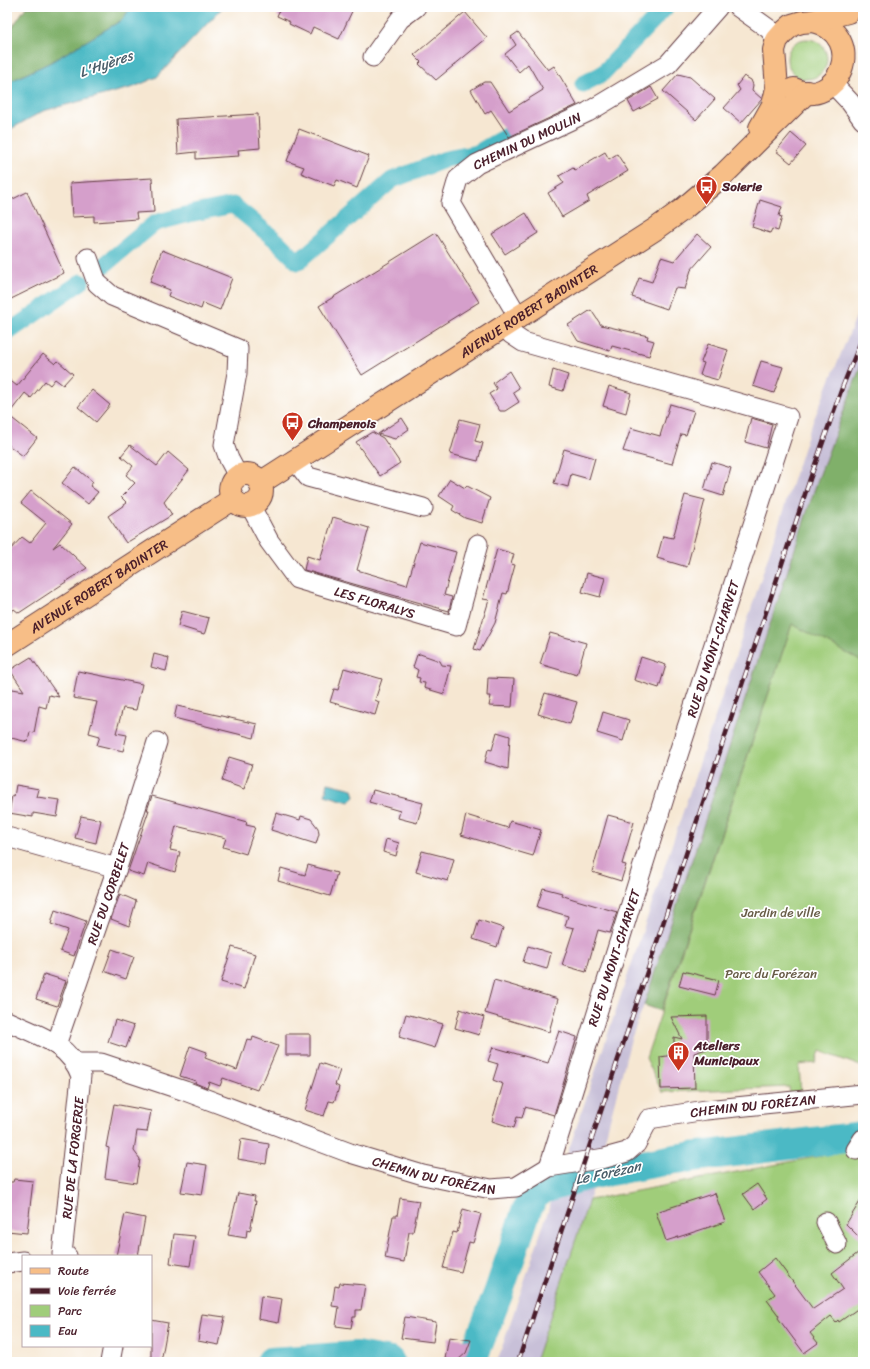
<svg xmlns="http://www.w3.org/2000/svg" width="870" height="1369" font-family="Sriracha,sans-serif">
	<rect width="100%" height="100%" fill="#fff"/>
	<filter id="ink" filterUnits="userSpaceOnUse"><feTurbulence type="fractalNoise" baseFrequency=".025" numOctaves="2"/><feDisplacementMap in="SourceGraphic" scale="8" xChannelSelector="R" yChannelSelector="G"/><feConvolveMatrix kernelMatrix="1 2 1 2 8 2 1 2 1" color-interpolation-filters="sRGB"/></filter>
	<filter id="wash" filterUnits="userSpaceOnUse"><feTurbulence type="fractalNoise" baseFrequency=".012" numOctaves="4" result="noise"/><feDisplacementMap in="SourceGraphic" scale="16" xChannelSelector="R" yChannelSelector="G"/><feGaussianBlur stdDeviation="0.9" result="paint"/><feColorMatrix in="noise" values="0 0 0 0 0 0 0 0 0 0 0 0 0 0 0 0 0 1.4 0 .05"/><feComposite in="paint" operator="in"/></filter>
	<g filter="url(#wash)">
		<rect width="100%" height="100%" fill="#f6e7d2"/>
		<path fill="#c8c0d8" d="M863,300V360L817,482L644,1005L631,1039L589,1200L535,1362H497L737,652L809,431Z"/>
		<path fill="#a0cd7a" stroke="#757652" d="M787 59a20 20 0 1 1 40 0a20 20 0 1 1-40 0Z
			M792,624L863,655V1067L820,1051L816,1063L799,1065L801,1095H790L789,1087L662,1092L646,1058Z
			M863,1148V1362H535L589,1200Z"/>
		<path fill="#80b06a" stroke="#65684a" d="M26,7H131L122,20L51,62L7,83V35Z
			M863,360V662L792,624L661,1011L644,1005L817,482Z"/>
		<path fill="#4bb9c5" stroke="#4a6c78" d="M131,7H223L157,77L134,87L43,111L7,131V83L51,62L122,20Z
			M328,783L353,789L355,797L349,802L325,795Z"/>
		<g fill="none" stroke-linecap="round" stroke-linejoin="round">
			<path stroke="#4bb9c5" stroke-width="17" d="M583,84L602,74L666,7
				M103,266L155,223L189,214L233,205L277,241L298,262L392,180L446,159L477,153L506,136
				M7,333L81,282"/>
			<path stroke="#4bb9c5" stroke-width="30" d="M271,1362L356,1356L390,1362
				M469,1362L474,1355L498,1294L527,1209L534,1196L543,1189L588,1175L675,1159L863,1136"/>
		</g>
		<g id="blocks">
			<path fill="#d59fcb" d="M281,7H354L339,39L313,27L310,34L289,24L290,22L277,16Z
				M465,12L487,38L436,80L419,64L421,62L414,55Z
				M518,32L548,70L554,66L577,105L509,137L491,110L485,114L471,90L484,82H490L509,111L543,90L528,64L519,72L505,54L516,45L511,37Z
				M678,74L690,77L715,99L696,120L663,91Z
				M744,76L751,80L753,85L752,90L762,99L741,123L724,108L740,90L737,85Z
				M651,87L658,99L634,112L628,101Z
				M258,114L260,148L238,150L239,156L222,157L196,159V152L178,154L176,119Z
				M299,129L369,156L357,188L337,180L334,186L301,173L304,167L287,161Z
				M791,133L806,146L791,163L776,151Z
				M605,152L609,159L617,154L628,171L587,196L589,201L562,217L548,193L564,183L559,176L573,168L575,170Z
				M152,178L154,212L136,213L137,219L94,222V216L72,217L70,183Z
				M27,192L64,273L7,301V202Z
				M760,200L782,207L779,216L782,217L778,231L772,229L770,233L752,227Z
				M526,213L538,233L505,254L492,234Z
				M436,233L479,302L362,375L319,306Z
				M697,234L711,247L691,270L685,289L675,288L667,309L632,297L639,278L652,282L661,257L674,261Z
				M162,250L232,278L220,310L203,303L201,309L168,296L170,290L150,282Z
				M591,310L601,325L648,336L647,339L654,341L649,356L612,346L610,351L578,341L568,325Z
				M708,344L728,350L718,380L700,375L704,363L701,362Z
				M43,354L55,364L58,361L73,374L63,385L55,379L50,385L45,381L31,398L25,393L8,415L37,438L23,456L7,444V378L17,386Z
				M761,361L783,367L774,393L753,386Z
				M553,370L568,375L563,391L549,387Z
				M509,371L519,388L513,392L519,402L505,411H500L489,394L497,389L493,383Z
				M609,386L631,393L626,413L603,406Z
				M92,390L110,405L96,422L78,407Z
				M670,404L694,411L686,435L681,434L672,464L623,451L631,428L660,436Z
				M402,418L409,429L395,439L378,434Z
				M751,418L772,424L766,448L745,442Z
				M460,419L480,424L475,441L483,443L478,461L450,454Z
				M372,432L383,438L400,463L380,476L356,442Z
				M130,445L157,466L168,452L189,470L164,502L172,515L126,543L108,516L127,503L121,497L135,483L126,475L133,466L121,456Z
				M564,449L595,458L589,479L571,474L568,487L554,483Z
				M712,462L731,468L723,496L704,490Z
				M75,467L93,482L90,486L98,492L88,504L62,483Z
				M450,479L465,488L467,486L490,498L482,523L465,518L452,510L454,506L439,496Z
				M31,491L72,524L53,548L60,543L87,568L19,613L14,609L7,617V553L22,537L30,543L46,523L21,503Z
				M685,495L705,500L687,567L657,558L663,536L673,538Z
				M333,517L369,528L357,570L394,581L407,585L420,542L456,552L444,595L452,597L449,611L304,570L307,556L320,560Z
				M497,549L514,554L511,564L515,565L507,594L503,593L495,623L480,651L474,649L489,600L483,599Z
				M587,573L605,578L600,597L582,592Z
				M182,611L209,618L205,632L204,634L178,626Z
				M550,633L586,643L577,675L540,664Z
				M154,654L169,658L166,671L151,667Z
				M420,654L440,661L442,665L451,666L444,694L424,688L425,683L419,682L420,678L416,677L418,670L413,667L417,655Z
				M31,657L59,697L49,695L46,708L39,706L34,733L30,732L28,742L7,737V688L24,691L10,670Z
				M641,657L666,665L659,688L634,680Z
				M344,668L382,679L375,700L379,702L375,715L330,702L334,689L338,690Z
				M78,671L142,684L136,710L123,708L116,733L127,735L123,751L97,745L100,736L89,733L97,702L73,698Z
				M488,678L514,679L512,707L489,706L491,696H487Z
				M545,693L577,702L570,724L538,714Z
				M177,706L257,724L254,738L174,718Z
				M603,712L629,720L623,741L597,733Z
				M497,732L510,736L508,769L485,762L488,749L492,750Z
				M229,757L252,764L244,789L222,781Z
				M16,785L39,789L37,797L60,800L57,817L33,813V817L9,813L12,796L14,797Z
				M373,790L423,803L417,823L398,818L400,811L369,802Z
				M152,796L247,822L246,825L255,827L246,854L223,847L226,838L176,826L170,850L180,852L175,872L148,863L144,876L128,871L149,810H147Z
				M276,813L300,820L301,816L311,819L318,828L319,834L316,844L271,830Z
				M466,815L508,828L510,821L541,830L533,856L461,835Z
				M608,815L634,822L622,864L626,865L621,881L592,872Z
				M81,816L101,820L96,843L75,838Z
				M386,839L399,843L396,856L383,852Z
				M422,851L454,859L448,881L416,872Z
				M308,865L337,873L330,896L278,881L281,868L305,875Z
				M543,888L562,893L561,895L573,899L617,912L610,933L598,930L586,972L562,965L574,928L565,926L568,916L537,907Z
				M120,894L136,901L129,926L111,919Z
				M55,910L86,921L74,956L60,951L68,930L51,924Z
				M479,920L503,928L497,947L473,939Z
				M528,946L551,953L547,969L523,962Z
				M232,947L255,954L244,989L221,982Z
				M112,949L134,957L126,979L104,971Z
				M683,971L719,980L715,995L679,986Z
				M44,974L66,981L57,1006L36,999Z
				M494,980L558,999L549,1032L485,1013Z
				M460,1009L484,1017L479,1035L455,1028Z
				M406,1014L443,1024L435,1048L399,1037Z
				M707,1016V1046L713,1047L694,1053L695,1088L661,1089L660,1057L667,1056L674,1048V1037L682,1039L671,1017Z
				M115,1020L134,1026L126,1048L108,1042Z
				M559,1031L577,1037L554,1115L525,1107L522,1118L517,1117L514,1128L492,1121L503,1084L493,1080L498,1064L488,1061L493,1047L548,1063Z
				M286,1034H310V1055H286Z
				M253,1037L278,1046L262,1084L260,1083L257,1090L223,1078L220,1086L209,1082L207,1088L195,1083L196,1081L180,1076L190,1046L207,1052L205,1058L237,1070L247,1039L252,1041Z
				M320,1063L340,1070L335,1085L339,1087L337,1094L334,1102L329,1101L324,1116L305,1110Z
				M114,1104L151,1111L147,1132L137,1131L134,1151L140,1159L136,1183L105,1178L109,1148L106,1147Z
				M241,1139L269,1144L266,1164L238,1159Z
				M187,1162L207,1165L202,1195L181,1192Z
				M14,1179L33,1181L27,1233L7,1231V1182H13Z
				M757,1184L767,1199L754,1209L743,1194Z
				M238,1193L255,1196L254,1201H256L250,1231L247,1230L246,1238L228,1235Z
				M715,1193L725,1222L666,1241L656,1212Z
				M863,1197V1241L846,1224Z
				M400,1198L419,1201L413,1232H409L404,1262L385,1258L393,1216H397Z
				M463,1209L481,1214L473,1243L469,1242L461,1272L443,1268L453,1232L457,1233Z
				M125,1214L145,1218L138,1256H116Z
				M174,1234L195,1236L190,1266L170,1263Z
				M863,1249V1305L839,1322L838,1320L836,1322L831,1316L810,1333L818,1343L804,1353L778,1318L779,1316L767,1300L775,1294L758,1272L775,1258L813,1309L843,1289L832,1273Z
				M340,1283L365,1285L361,1310H356V1317H353L351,1328L336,1326L339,1307L332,1306L335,1286L339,1287Z
				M261,1296L282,1299L278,1323L258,1319Z
				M202,1314L225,1317L219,1345L198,1341Z
				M405,1317L436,1322L433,1342L401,1338Z
				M151,1320L168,1323L161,1362H151Z
				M449,1337L471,1340L466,1353L458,1360L445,1359Z"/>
		</g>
	</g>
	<g filter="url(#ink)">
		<use href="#blocks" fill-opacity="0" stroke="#643d44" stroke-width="1"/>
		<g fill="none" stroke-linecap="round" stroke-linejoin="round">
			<defs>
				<g id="minor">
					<path d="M738,7L769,29L777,40"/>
					<path d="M373,57L400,19L416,7"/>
					<path d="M832,83L850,102L863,120"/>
					<path d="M88,258L97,283L112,296L238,349L237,373L224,445L229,459L238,476"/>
					<path id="s1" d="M519,318L451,203L458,179L477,164L588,112L668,64L718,7"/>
					<path d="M506,327L511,334L523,342L788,417L666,792L549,1167"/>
					<path d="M295,460L308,477L423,508"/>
					<path id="s2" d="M250,505L269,541L297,579L456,626L478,544"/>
					<path d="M7,837L117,868"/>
					<path d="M7,1021C37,1035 69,1043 81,1076L62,1254L67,1256"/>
					<path id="s3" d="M56,1045L117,868L157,742"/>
					<path id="s4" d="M76,1063H101L185,1091L350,1153L423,1175L491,1189L516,1187L549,1167L605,1158L627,1152L636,1144L649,1119L706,1110L863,1094"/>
					<path d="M856,1150L863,1139"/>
					<path d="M826,1222L837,1244"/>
					<path d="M7,1263L23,1261"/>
					<path d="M110,1362L113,1346"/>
				</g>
				<g id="major">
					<path d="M794,89C837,111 870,37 813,21"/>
					<path d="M760,128L773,105L777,88L774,50L777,40L784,32L792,25L802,22L813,21L848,12L853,7"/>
					<circle cx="246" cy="490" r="16"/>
					<path id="s5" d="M260,483L657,228L682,210L723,175L807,92"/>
					<path id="s6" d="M7,645L233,499"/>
				</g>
			</defs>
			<use href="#minor" stroke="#643d44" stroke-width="21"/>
			<use href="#major" stroke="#643d44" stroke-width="24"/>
			<use href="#minor" stroke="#fff" stroke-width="19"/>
			<use href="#major" stroke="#f7be87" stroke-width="22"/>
			<defs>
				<path id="rail" d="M518,1362L810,479L842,388L863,336"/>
			</defs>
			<use href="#rail" stroke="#4a1f2b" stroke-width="4.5"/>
			<use href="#rail" stroke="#fff" stroke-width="3" stroke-dasharray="9" stroke-linecap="butt"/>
		</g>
	</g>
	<defs>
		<symbol id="bus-pin" viewBox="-11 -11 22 30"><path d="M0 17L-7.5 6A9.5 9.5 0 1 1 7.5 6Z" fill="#c8321e" stroke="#fff"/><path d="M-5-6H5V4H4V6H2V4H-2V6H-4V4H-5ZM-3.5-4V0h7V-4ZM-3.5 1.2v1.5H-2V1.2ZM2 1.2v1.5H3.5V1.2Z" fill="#fff"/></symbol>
		<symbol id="building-pin" viewBox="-11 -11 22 30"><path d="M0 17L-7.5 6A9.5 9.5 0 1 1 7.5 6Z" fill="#c8321e" stroke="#fff"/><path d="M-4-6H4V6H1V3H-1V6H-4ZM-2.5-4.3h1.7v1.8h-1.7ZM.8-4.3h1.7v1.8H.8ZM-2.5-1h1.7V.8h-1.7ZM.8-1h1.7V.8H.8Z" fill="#fff"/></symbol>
	</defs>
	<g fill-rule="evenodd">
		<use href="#bus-pin" x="694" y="174" width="25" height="34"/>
		<use href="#bus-pin" x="280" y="410" width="25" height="34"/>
		<use href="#building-pin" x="666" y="1040" width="25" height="34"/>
	</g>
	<g text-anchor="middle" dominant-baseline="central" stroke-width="3.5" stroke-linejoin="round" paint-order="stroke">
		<g font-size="13" fill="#4a1f2b" stroke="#fff">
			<text stroke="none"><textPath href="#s1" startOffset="238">CHEMIN DU MOULIN</textPath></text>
			<text stroke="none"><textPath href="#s5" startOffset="319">AVENUE ROBERT BADINTER</textPath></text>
			<text stroke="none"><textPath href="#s6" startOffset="109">AVENUE ROBERT BADINTER</textPath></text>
			<text stroke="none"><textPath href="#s2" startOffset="169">LES FLORALYS</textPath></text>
			<text transform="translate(713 649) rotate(-72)">RUE DU MONT-CHARVET</text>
			<text stroke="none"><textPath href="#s3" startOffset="160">RUE DU CORBELET</textPath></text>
			<text transform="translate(614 958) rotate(-72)">RUE DU MONT-CHARVET</text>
			<text stroke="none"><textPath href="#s4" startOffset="724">CHEMIN DU FORÉZAN</textPath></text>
			<text transform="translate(73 1158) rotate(-84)">RUE DE LA FORGERIE</text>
			<text stroke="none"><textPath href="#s4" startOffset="377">CHEMIN DU FORÉZAN</textPath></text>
		</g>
		<g font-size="13" font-weight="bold" fill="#4a1f2b" stroke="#fff" text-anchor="start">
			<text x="722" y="186">Soierie</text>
			<text x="308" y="423">Champenois</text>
			<text x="694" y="1045">Ateliers<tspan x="694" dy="15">Municipaux</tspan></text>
		</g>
		<g font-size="13" fill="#685c47" stroke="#fff">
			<text x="781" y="912">Jardin de ville</text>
			<text x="771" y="973">Parc du Forézan</text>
		</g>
		<g font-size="14" font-style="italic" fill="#4a5d69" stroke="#fff">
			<text transform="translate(106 64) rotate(-19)">L'Hyères</text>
			<text transform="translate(608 1173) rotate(-12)">Le Forézan</text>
		</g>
	</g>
	<rect width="870" height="1369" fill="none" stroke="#fff" stroke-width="24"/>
	<rect x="22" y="1255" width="130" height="92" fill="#ffffff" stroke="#b7a5aa"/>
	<rect x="30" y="1268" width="20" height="6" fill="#f7be87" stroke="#b7a5aa"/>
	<text x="58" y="1275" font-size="12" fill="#4a1f2b">Route</text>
	<rect x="30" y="1288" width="20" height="6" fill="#4a1f2b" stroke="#b7a5aa"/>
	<text x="58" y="1295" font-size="12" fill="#4a1f2b">Voie ferrée</text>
	<rect x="30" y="1305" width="20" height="12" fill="#a0cd7a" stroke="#b7a5aa"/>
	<text x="58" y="1315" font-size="12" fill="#4a1f2b">Parc</text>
	<rect x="30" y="1325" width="20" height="12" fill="#4bb9c5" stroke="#b7a5aa"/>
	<text x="58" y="1335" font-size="12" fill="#4a1f2b">Eau</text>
</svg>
